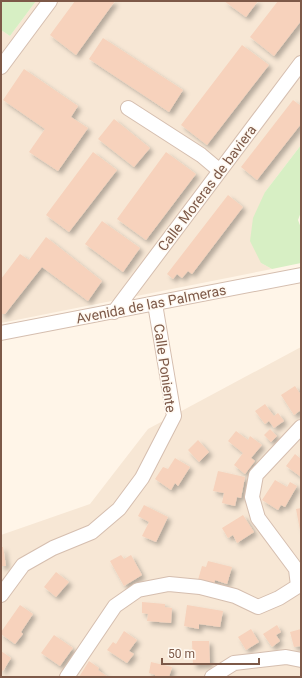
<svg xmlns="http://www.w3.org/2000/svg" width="302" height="678" font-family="Roboto,sans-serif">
	<defs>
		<filter id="shadow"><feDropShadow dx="3.5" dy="3.5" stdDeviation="2" flood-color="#0004"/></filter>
	</defs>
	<rect width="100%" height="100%" fill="#fff5e8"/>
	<path fill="#f7e7d5" d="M36,1H301V145L265,192L261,263L272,269L1,323V30L10,36Z
		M301,347V677H1V535L90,504L148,429Z"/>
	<path fill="#d7efc4" d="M1,1H36L10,36L1,30Z
		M301,145V212L298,220L301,228V263L272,269L261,263L250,241L253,218L265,192Z"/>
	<path fill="#f7d2bc" filter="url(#shadow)" d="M75,1H115L76,55L50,35Z
		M224,1H258L246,17Z
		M278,1H301V21L274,56L250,37Z
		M103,38L183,90L169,112L89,59Z
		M242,45L269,65L207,145L181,125Z
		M24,69L78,106L71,117L88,128L58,171L29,152L45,129L3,100Z
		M293,100L301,106V124L257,180L241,167Z
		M114,119L150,148L134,167L98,139Z
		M93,152L117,170L69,232L46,215Z
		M166,152L196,174L146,240L117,219Z
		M228,195L243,207L192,274L188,271L182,278L177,274L173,279L167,274Z
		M102,221L140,248L123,272L85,244Z
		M46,237L102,281L88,301L42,267L5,314H1V279L20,254L29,260Z
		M295,386L301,395V410L294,415L281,395Z
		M265,404L274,416L278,413L284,421L274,428L269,421L265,424L255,411Z
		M270,429L277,436L271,442L264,435Z
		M236,431L248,440L250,436L262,445L251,458L255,461L245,474L234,465L243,453L228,441Z
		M198,440L209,452L199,462L188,450Z
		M295,454L301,459V477L286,466Z
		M175,458L190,467L178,486L175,483L171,490L155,479L163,467L168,469Z
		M218,471L245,477L241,498L237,497L235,506L222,503L224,493L213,491Z
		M275,480L287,487L290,482L297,486L285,507L281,505L278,510L262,500Z
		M144,505L168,517L156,542L142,536L149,522L138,516Z
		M301,508V529L300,530L296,509Z
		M243,515L254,532L237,543L233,535L228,538L222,528Z
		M1,547H3L6,566H1Z
		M121,555L124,559L131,555L142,575L124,586L110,561Z
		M208,561L232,567L227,584L215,580L214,584L198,580L202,566L206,567Z
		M56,572L69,582L56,597L44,587Z
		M142,602L165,604V607L172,608L171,623L147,621L148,614L142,613Z
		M20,605L33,614L21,632L23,634L15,644L1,634V632Z
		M187,605L223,611L220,627L199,624V629L184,626Z
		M277,625L281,632L276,635L280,641L272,647L263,634Z
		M251,629L259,642L246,650L238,637Z
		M301,629V646L294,647L290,632Z
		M124,631L137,640L129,651L134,654L127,663L107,650L113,642L116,644Z
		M54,635L73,648L60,666L41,653Z
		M192,641H209L210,664L193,665Z
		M1,651L11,658L3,671L1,670Z
		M89,661L99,668L98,670L108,677H79Z
		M151,662L172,667L169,677H155V675L149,673Z"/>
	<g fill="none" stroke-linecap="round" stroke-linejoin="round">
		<defs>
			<path id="street" d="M1,67L50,1
				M128,108L201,155L220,171
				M114,312L301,63
				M1,333L301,275
				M1,595L23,565L53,548L92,532L119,509L142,478L174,416L155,304
				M67,677L115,606L138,590L169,584L200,587L235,596L258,607L279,598L298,586L296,569L258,518L252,497L256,475L301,427
				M212,677L234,663L286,657L301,660"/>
		</defs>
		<use href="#street" stroke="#d5beaf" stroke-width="16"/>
		<use href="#street" stroke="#fff" stroke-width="14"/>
	</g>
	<g text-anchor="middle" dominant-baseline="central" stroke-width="3" stroke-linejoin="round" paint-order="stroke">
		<g font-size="14" fill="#7d5948" stroke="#fff9f1">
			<text transform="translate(207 188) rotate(-53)">Calle Moreras de baviera</text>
			<text transform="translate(151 304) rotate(-11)">Avenida de las Palmeras</text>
			<text transform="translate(165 368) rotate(82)">Calle Poniente</text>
		</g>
	</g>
	<rect width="302" height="678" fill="none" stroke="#7d5948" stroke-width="4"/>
	<path d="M162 658v6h97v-6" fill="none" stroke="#7d5948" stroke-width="2"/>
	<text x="168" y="658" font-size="12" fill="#7d5948" stroke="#fff9f1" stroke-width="3" paint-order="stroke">50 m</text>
</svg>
